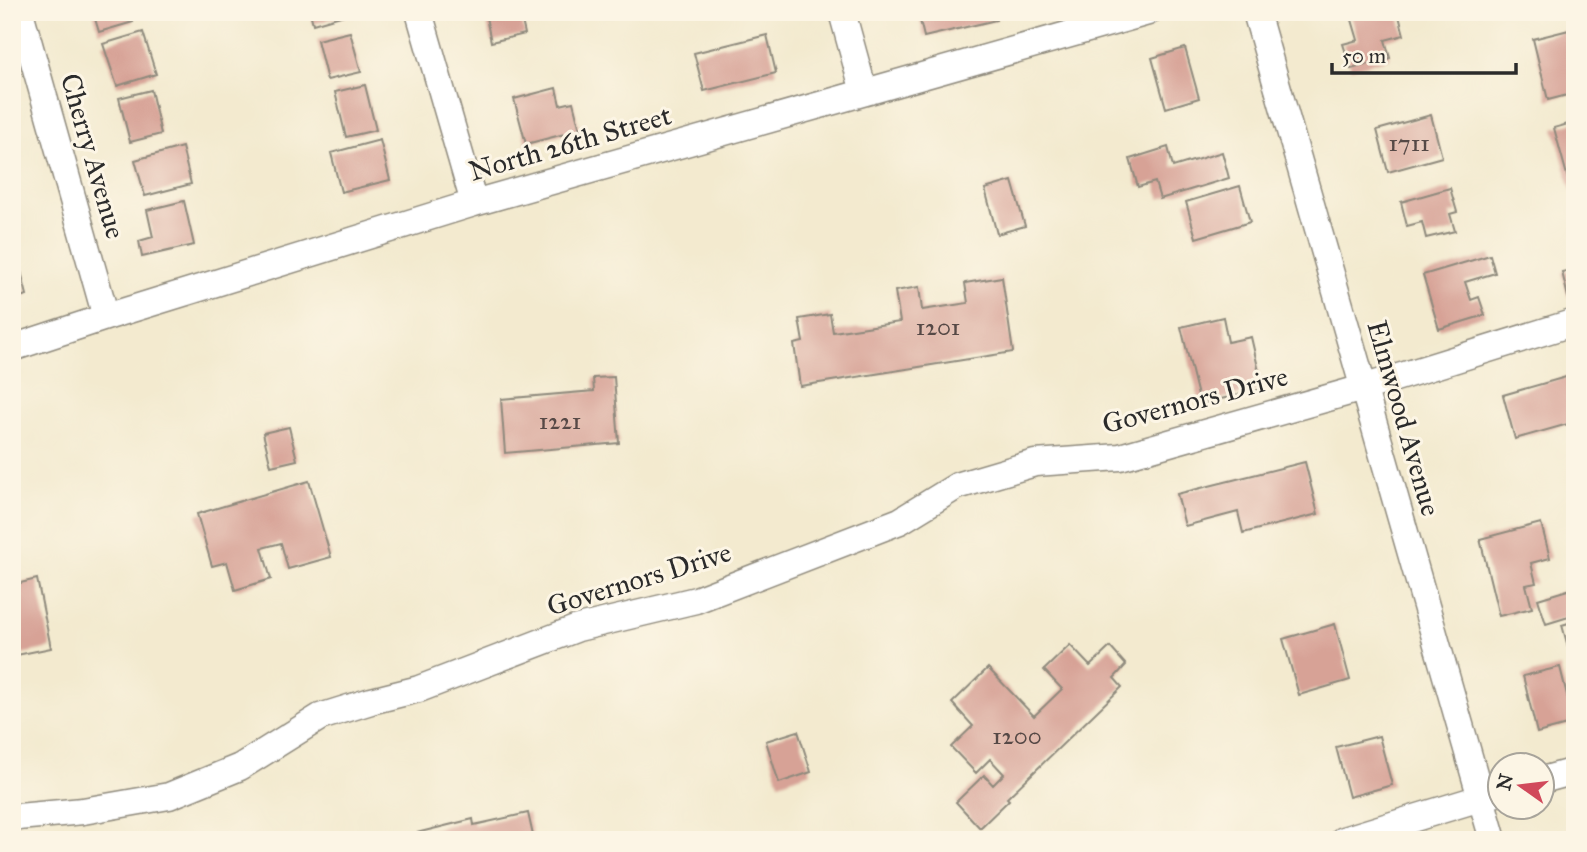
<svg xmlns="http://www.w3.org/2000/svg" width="1587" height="852" font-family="'IM FELL Great Primer',serif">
	<rect width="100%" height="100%" fill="#fcf5e5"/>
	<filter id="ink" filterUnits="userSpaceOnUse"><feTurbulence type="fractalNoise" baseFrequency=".0143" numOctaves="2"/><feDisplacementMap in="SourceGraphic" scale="14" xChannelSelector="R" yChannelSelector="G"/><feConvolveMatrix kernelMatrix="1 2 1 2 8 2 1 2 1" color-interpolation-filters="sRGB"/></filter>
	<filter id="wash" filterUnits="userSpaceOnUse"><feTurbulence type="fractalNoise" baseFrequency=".00686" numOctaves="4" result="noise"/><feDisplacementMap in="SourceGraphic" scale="28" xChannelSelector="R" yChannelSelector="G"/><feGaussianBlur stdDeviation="1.57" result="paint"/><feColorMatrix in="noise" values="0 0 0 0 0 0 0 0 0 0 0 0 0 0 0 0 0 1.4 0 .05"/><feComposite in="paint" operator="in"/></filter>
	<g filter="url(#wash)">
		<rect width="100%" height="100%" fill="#f3eacf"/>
		<g id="blocks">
			<path fill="#d7a296" d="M93,12H130L133,22L99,32Z
				M310,12H343L344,15L313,24Z
				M485,12H520L525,34L491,42Z
				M918,12H995L996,20L924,37Z
				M1398,12L1404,35L1385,40L1390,58L1351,69L1343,44L1358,40L1350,13Z
				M1573,29L1575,35V93L1548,100L1533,39Z
				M143,32L156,74L117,86L103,44Z
				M350,32L361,72L327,80L317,40Z
				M767,35L776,73L704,91L694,53Z
				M1185,48L1199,98L1166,108L1152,58Z
				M365,85L376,130L346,137L335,92Z
				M556,88L560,105L573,102L580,130L526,144L514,99Z
				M151,90L161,134L130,142L119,98Z
				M1431,115L1442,157L1388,172L1377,130Z
				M1575,122V189L1571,190L1554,128Z
				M380,140L390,180L341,192L331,153Z
				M182,147L191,184L145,196L135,160Z
				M1168,147L1173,167L1222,152L1229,178L1160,199L1155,182L1138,187L1130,159Z
				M1012,181L1025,226L997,234L985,189Z
				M1240,186L1250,222L1196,238L1186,202Z
				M1450,188L1457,212L1450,214L1455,231L1426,238L1422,222L1407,226L1401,202Z
				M184,201L194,245L142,257L139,241L153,237L147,210Z
				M16,252L27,295L12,299V253Z
				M1490,255L1495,273L1465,282L1471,300L1479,297L1485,315L1439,329L1423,275Z
				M1575,269V295L1568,297L1562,272Z
				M1002,277L1013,352L800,386L794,344L803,342L799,319L830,314L833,332L900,322L895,291L919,287L922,310L968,303L965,283Z
				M1223,317L1228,342L1251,337L1263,389L1200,404L1181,327Z
				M1573,375L1575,382V422L1515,439L1503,395Z
				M614,377L619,443L505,453L501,399L594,391L593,378Z
				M289,427L297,460L271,466L263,433Z
				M1305,462L1318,514L1243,533L1238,512L1185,526L1177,494Z
				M309,481L331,557L288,569L281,543L262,548L271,579L235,590L227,562L212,566L197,514Z
				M1541,523L1550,558L1531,563L1536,583L1526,585L1532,608L1499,616L1480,539Z
				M37,579L51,648L12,656V585Z
				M1571,589L1575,600V615L1546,624L1538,599Z
				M1575,621V653L1570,654L1562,625Z
				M1335,624L1350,680L1299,695L1283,639Z
				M1070,645L1090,666L1110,647L1126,665L1114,678L1122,687L1007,798L1009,800L980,828L956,802L984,775L993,785L1004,774L990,759L976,773L951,747L973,726L952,703L988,668L1034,716L1062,689L1044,670Z
				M1560,667L1574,723L1537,733L1523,676Z
				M798,731L811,772L779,783L766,741Z
				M1379,736L1392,785L1349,797L1336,747Z
				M528,813L534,840H388L473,819L474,825Z"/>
		</g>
	</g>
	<g filter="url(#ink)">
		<use href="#blocks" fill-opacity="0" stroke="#8f8a7d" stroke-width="2"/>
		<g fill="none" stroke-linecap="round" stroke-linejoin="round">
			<defs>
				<path id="street" d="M20,12L106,317
					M419,12L474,203
					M842,12L864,92
					M1256,12L1493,840
					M12,348L106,317L474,203L1148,12
					M1542,780L1575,771
					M18,817L83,811L169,796L240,767L320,717L371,701L419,689L578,628L696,600L900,521L957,486L1035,463L1120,457L1363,388L1575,322
					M1343,840L1500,792"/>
			</defs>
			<use href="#street" stroke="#8f8a7d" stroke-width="29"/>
			<use href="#street" stroke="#fff" stroke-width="26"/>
		</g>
	</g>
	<g text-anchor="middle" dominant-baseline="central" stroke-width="6" stroke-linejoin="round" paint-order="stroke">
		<g font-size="24" fill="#564946">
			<text x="1409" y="143">1711</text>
			<text x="938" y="327">1201</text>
			<text x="560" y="421">1221</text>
			<text x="1017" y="736">1200</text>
		</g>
		<g font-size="28" fill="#2b2b2b" stroke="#fcf5e5">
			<text transform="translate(570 143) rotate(-16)">North 26th Street</text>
			<text transform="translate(93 156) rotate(74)">Cherry Avenue</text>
			<text transform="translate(1195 400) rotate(-15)">Governors Drive</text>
			<text transform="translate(1404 418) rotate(74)">Elmwood Avenue</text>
			<text transform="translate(639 579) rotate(-17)">Governors Drive</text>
		</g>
	</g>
	<rect width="1587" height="852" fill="none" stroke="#fcf5e5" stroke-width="42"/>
	<g transform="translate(1521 786) rotate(284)"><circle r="33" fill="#fcf5e5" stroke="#a8a49b" stroke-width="2"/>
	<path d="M0-5L12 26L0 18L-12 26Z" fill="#d1495b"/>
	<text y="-10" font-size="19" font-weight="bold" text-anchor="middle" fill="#2b2b2b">N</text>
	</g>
	<path d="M1332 63v10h184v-10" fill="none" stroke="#2b2b2b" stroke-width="3.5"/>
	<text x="1342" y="63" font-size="21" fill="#2b2b2b" stroke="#fcf5e5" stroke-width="5" paint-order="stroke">50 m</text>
</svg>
